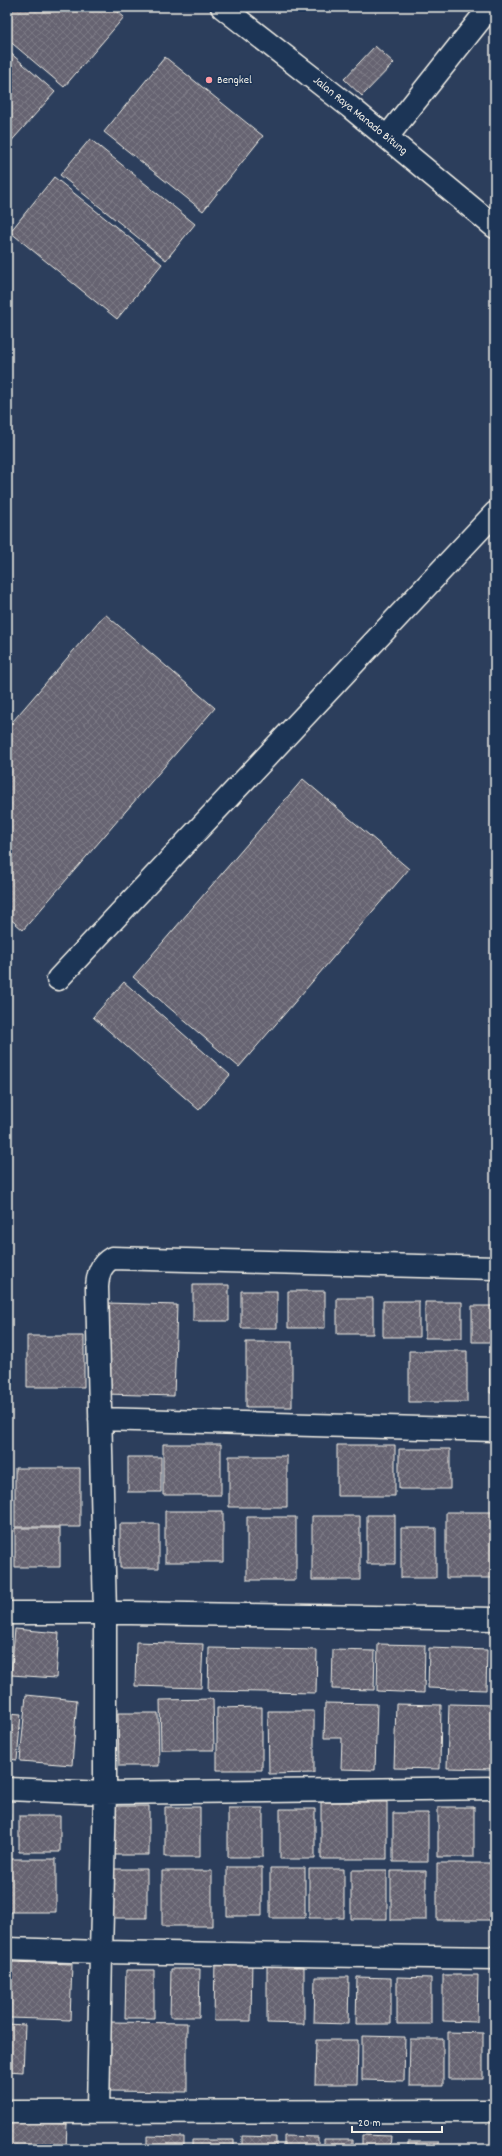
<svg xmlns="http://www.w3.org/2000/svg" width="502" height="2156" font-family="Dekko,sans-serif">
	<defs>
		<pattern id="building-cross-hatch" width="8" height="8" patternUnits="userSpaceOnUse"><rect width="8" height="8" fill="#666371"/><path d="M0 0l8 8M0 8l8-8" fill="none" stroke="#7c7a85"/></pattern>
	</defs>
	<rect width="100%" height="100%" fill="#2c3e5c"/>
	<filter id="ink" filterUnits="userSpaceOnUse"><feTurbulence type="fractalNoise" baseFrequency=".025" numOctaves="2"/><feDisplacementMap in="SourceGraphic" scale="8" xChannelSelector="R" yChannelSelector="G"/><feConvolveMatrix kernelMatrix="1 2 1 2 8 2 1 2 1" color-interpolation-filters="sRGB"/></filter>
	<g filter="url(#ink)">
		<path fill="url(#building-cross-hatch)" stroke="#f4f1e8" d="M7,7H112L124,17L64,87L7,39Z
			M375,46L394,63L362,96L344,79Z
			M7,50L55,92L7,146Z
			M165,57L263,136L203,211L104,132Z
			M90,139L195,224L166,260L60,175Z
			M54,177L162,264L117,319L10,232Z
			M105,614L215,708L23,930L7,916V728Z
			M303,779L409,869L239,1067L133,977Z
			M124,982L230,1075L199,1110L93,1017Z
			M193,1285H229V1321H193Z
			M241,1291H277V1328H241Z
			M288,1291H325V1328H288Z
			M337,1298H373V1334H337Z
			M383,1301H419V1337H383Z
			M425,1302H462V1338H425Z
			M108,1303L177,1305L174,1396L106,1394Z
			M472,1306H495V1342H472Z
			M27,1336H84V1387H27Z
			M246,1342H292V1407H246Z
			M490,1350H495V1393H490Z
			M409,1351H467V1402H409Z
			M163,1444H221V1495H163Z
			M337,1445H395V1496H337Z
			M399,1449H450V1489H399Z
			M229,1456H287V1507H229Z
			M128,1457H161V1492H128Z
			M15,1468H80V1527H15Z
			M165,1511H223V1562H165Z
			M446,1512H495V1578H446Z
			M367,1515H395V1564H367Z
			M312,1516H360V1580H312Z
			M247,1517H296V1580H247Z
			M120,1524H159V1568H120Z
			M15,1528H60V1567H15Z
			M401,1528H436V1578H401Z
			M15,1629L59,1633L56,1678L11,1675Z
			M136,1642L203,1644L201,1688L135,1686Z
			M378,1644L425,1645L424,1693L377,1691Z
			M209,1648L317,1650L316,1693L208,1691Z
			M429,1648L487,1650L486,1690L428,1688Z
			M333,1650L375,1651L374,1690L332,1689Z
			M26,1695L77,1700L72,1765L20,1761Z
			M213,1699L214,1750H161L160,1700Z
			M325,1703L377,1704L375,1770L341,1769L342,1738H324Z
			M396,1704L441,1705L440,1769L394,1768Z
			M449,1704L495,1705L493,1769L447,1768Z
			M262,1707V1770H217V1708Z
			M268,1711H314V1773L269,1774Z
			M7,1713L21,1714L17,1760L7,1759Z
			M118,1713H158L159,1766H119Z
			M321,1802H387V1859H321Z
			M114,1806H149V1855H114Z
			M165,1807H200V1857H165Z
			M438,1807H474V1857H438Z
			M228,1808H263V1857H228Z
			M280,1809H315V1859H280Z
			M7,1813H10V1859H56V1912H7Z
			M393,1813H428V1862H393Z
			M19,1816H60V1852H19Z
			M437,1863H495V1920H437Z
			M227,1867H262V1916H227Z
			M270,1868H305V1918H270Z
			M112,1869H147V1918H112Z
			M309,1869H344V1918H309Z
			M351,1870H387V1919H351Z
			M162,1871H212V1926H162Z
			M391,1871H426V1920H391Z
			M215,1957H252L251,2021H214Z
			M11,1962L72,1964L70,2020L10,2018Z
			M267,1966H304V2024L267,2023Z
			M171,1969H200L199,2017H170Z
			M126,1970H154V2018H125Z
			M443,1975H478L477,2022L443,2021Z
			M315,1977H349L348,2024L314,2023Z
			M357,1977L391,1978V2024H356Z
			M397,1977L431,1978V2024H397Z
			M111,2022L187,2023V2092L110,2091Z
			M7,2024L25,2025L23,2072L7,2071Z
			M448,2032L483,2033V2079H448Z
			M362,2036L405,2037L404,2081L362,2080Z
			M410,2039H443V2086H409Z
			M316,2040H358L357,2084H315Z
			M7,2123L67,2124L66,2149H7Z
			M362,2135L391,2136L390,2149H362Z
			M147,2136L184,2137V2149H147Z
			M242,2136L276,2137V2149H242Z
			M284,2136L318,2137V2149H284Z
			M324,2139H352V2149H324Z
			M192,2140H234V2149H192Z
			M408,2142H439V2149H408Z"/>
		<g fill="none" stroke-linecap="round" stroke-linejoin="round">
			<defs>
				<path id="street" d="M387,137L490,7
					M58,979L495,513
					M100,1419L495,1430
					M7,1613H131L495,1619
					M7,1789L105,1793L495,1788
					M7,1949L101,1952L105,1793V1613L97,1287C98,1274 100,1265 112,1258L495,1268
					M98,2111L101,1952L495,1958
					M7,2112L495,2111"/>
				<path id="highway" d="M222,7L350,107L495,227"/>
			</defs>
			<use href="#street" stroke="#f4f1e8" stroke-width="25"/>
			<use href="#highway" stroke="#f4f1e8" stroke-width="25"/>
			<use href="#street" stroke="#1d3557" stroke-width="22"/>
			<use href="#highway" stroke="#1d3557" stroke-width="22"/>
		</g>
	</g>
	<circle fill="#ff9aa2" stroke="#1d3557" stroke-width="1.5" cx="209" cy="80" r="4"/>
	<g text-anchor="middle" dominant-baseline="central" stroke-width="3" stroke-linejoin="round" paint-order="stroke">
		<g font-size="12" fill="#f4f1e8" stroke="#1d3557" text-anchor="start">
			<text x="217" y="80">Bengkel</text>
		</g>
		<g font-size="12" fill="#f4f1e8" stroke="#1d3557">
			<text transform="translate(360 116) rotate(39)">Jalan Raya Manado Bitung</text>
		</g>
	</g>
	<rect width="502" height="2156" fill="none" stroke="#1d3557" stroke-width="24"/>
	<rect x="12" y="12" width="478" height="2132" fill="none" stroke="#f4f1e8" stroke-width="1.5" filter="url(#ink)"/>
	<path d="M352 2126v6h90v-6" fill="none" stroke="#f4f1e8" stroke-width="2"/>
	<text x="358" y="2126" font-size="12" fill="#f4f1e8" stroke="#1d3557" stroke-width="3" paint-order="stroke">20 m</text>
</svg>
